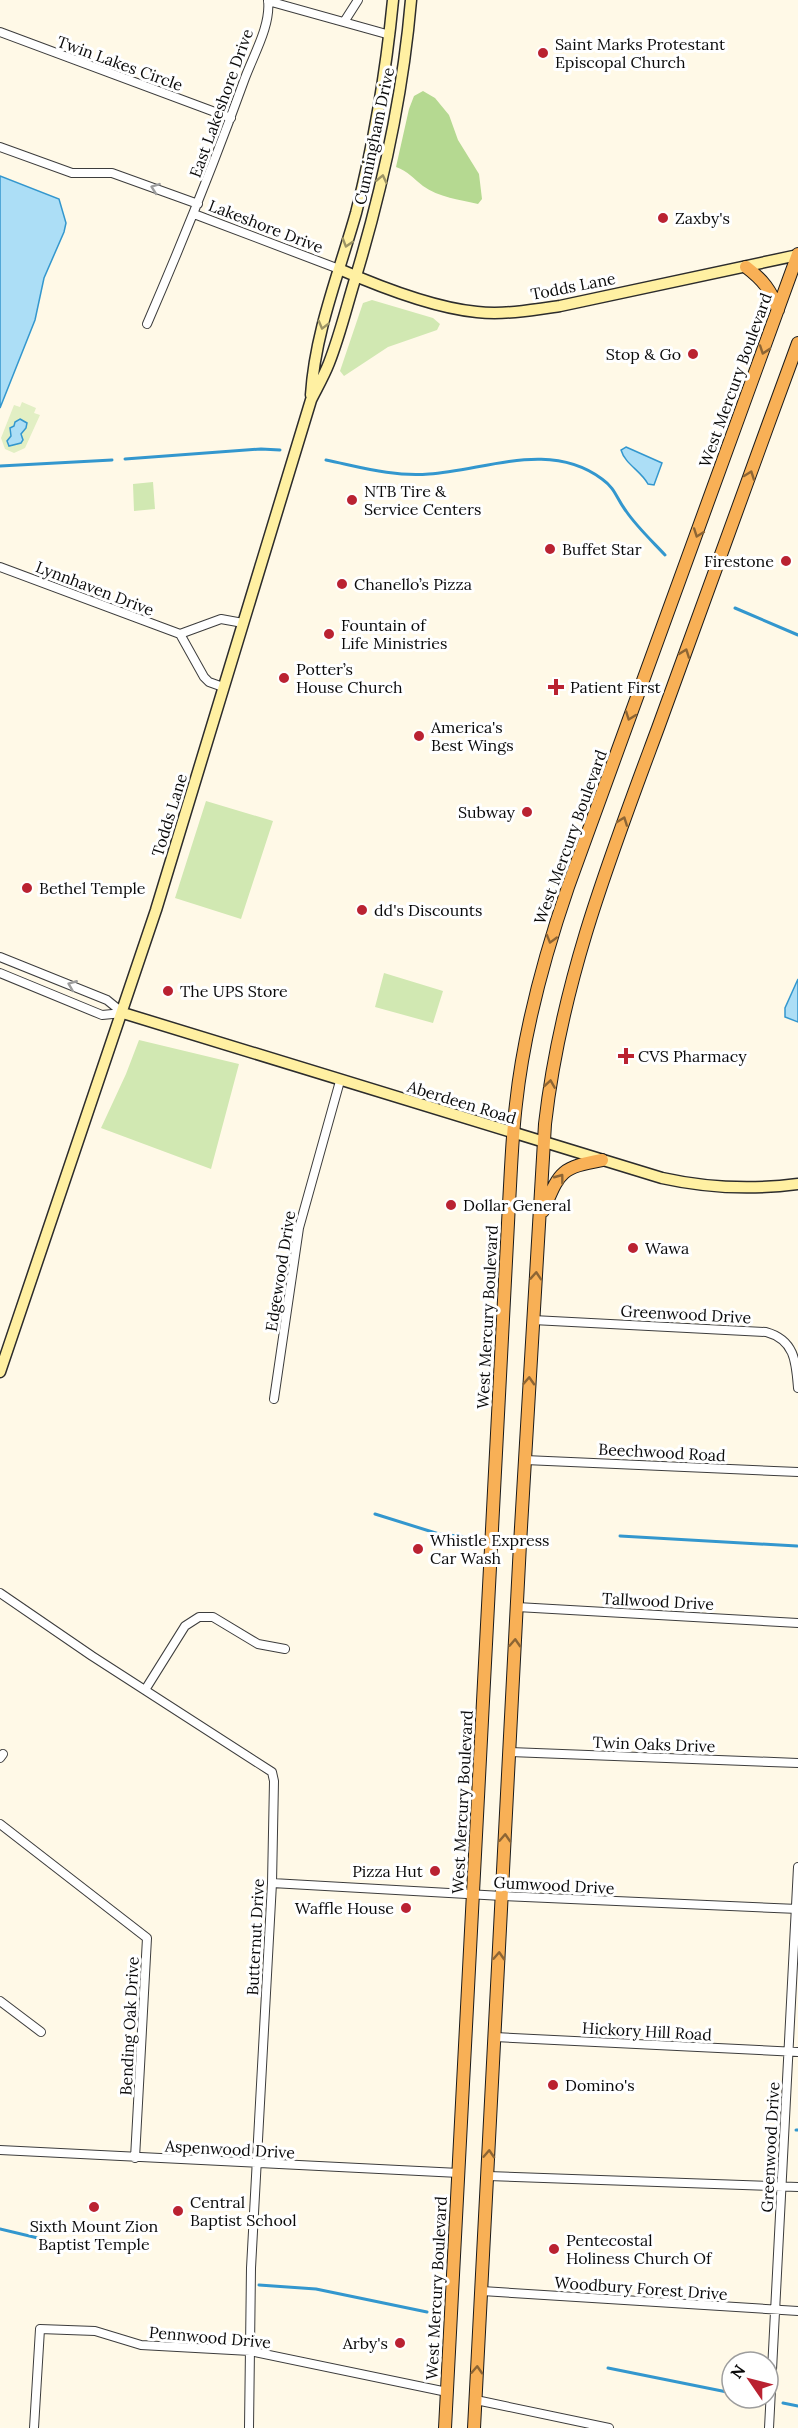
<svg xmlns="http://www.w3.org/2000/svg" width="798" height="2428" font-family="Lora,serif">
	<rect width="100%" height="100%" fill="#fff9e7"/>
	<path fill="#d1e8b2" d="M372,300L433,318L440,324L437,330L388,347L344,376L340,371L363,303Z
		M153,482L155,509L134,511L133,484Z
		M206,801L273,821L241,919L175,898Z
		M384,973L443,991L433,1023L375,1007Z
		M139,1040L239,1064L211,1169L101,1128L126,1074Z"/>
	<path fill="#b5d991" d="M423,91L435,98L449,115L458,140L479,174L482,199L478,204C461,200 438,197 423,186C414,179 408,171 396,167L409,109L414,96Z"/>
	<path fill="#e2efc4" d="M22,402L36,408L34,413L40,415L25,448L14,453L5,449L1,438L14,405L20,407Z"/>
	<path fill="#acdef6" stroke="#3397ce" stroke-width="1.5" d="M0,176L59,199L66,223L64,232L44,278L35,320L0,408Z
		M20,419L27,423L26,428L21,434L23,440L21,443L9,446L7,441L11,436L10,428L14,426L15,422Z
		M626,447L662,463L654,485L648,484C641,471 625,464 621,450Z
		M798,979V1022L785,1017V1008Z"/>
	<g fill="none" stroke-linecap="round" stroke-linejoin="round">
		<path stroke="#3397ce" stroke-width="3" d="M125,459L261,449L280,450
			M326,460C360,467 393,477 429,474C486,470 550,440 602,479C616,489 616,498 626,511C637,527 652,541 665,555
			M0,466L112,460
			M735,608L798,635
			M375,1514L439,1534L467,1537
			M620,1536L797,1546
			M796,2130H798
			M0,2229L42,2239
			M259,2285L316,2289L427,2312
			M608,2368L732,2393
			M783,2403L798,2406"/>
		<defs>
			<path id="minor" d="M268,1L390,35
				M344,22L358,0
				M0,32L231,118
				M0,147L72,173H112L198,204
				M194,214L339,269
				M147,324C182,243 215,161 245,78C254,54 271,25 268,0
				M0,567L180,634L221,619L243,623
				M180,634L204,677L209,682L223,687
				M0,957L107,1000L123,1013
				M0,973L102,1015L123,1013
				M533,1320L766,1332C795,1340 796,1362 798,1388
				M274,1399L299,1228L340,1081
				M525,1460L798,1472
				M0,1593L92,1656L272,1772L274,1781L272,1883L251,2268L249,2428
				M517,1607L798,1623
				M145,1690L185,1626L199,1617H213L258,1644L285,1649
				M510,1752L798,1763
				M0,1758L3,1754
				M0,1824L147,1938L135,2158
				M272,1883L502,1896L798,1909
				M0,2001L41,2032
				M495,2037L798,2052
				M0,2150L459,2173
				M488,2176L798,2187
				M482,2291L798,2311
				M476,2400L609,2428
				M34,2428L40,2329L95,2331L141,2345L250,2351L447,2392
				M769,2428L798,1867"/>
			<path id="secondary" d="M339,269C378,286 434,308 477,312C504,315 533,310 560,306L798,255
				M311,395C315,332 339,273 356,213C374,143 386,72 393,0
				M123,1013L662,1178C707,1188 752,1190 798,1184
				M0,1372L156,910L311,400C317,388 324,376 329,363C340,335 347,305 356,276C383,186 403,94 411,0"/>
			<path id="trunk" d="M746,267C763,280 771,290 778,310
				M543,1211C560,1172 559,1168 602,1160
				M445,2428L509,1204C511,1171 512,1137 516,1104C524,1030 544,957 568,887L798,254
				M474,2428L520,1544L545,1124C561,983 609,860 658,728C705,599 751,471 798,343"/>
		</defs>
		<use href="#minor" stroke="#3d3d3d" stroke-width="10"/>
		<use href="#secondary" stroke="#2c2c2c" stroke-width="13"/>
		<use href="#trunk" stroke="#1b1b1b" stroke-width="14"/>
		<use href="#minor" stroke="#fff" stroke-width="8"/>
		<use href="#secondary" stroke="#fff0a2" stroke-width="10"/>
		<use href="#trunk" stroke="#f8b056" stroke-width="12"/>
	</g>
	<defs><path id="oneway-chevron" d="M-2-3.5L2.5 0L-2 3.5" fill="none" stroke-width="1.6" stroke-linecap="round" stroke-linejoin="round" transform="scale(1.5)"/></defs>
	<g stroke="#9d9465">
		<use href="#oneway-chevron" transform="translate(382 179) rotate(-77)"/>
		<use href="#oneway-chevron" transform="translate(347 243) rotate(107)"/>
		<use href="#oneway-chevron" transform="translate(323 325) rotate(105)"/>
	</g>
	<g stroke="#9d9d9d">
		<use href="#oneway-chevron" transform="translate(155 188) rotate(-160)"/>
		<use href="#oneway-chevron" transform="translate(72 985) rotate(-158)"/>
	</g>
	<g stroke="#8d6534">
		<use href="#oneway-chevron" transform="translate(764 350) rotate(109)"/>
		<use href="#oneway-chevron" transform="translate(750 475) rotate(-70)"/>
		<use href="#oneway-chevron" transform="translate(698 533) rotate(110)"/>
		<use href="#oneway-chevron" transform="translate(685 653) rotate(-70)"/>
		<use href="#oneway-chevron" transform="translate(630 716) rotate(110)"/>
		<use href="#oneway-chevron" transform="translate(623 821) rotate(-70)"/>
		<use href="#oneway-chevron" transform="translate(551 939) rotate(106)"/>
		<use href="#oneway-chevron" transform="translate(550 1084) rotate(-81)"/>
		<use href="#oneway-chevron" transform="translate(560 1178) rotate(-53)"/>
		<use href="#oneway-chevron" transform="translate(536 1276) rotate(-86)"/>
		<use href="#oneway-chevron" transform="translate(529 1381) rotate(-87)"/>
		<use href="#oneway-chevron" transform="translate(515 1643) rotate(-87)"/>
		<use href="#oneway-chevron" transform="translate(505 1838) rotate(-87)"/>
		<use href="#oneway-chevron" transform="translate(499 1956) rotate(-87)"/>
		<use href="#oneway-chevron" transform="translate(489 2154) rotate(-87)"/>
		<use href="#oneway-chevron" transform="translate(477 2370) rotate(-87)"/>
	</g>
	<g fill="#ba2231" stroke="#fff" stroke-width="2">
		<circle cx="543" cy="53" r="6"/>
		<circle cx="663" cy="218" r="6"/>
		<circle cx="693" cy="354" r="6"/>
		<circle cx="352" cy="500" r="6"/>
		<circle cx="550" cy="549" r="6"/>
		<circle cx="786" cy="561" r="6"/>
		<circle cx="342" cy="584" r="6"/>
		<circle cx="329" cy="634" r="6"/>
		<circle cx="284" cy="678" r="6"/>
		<path d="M553 678h6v6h6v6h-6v6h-6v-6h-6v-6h6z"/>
		<circle cx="419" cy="736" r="6"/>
		<circle cx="527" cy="812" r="6"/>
		<circle cx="27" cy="888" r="6"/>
		<circle cx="362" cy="910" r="6"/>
		<circle cx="168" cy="991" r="6"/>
		<path d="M623 1047h6v6h6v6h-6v6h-6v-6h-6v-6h6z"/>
		<circle cx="451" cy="1205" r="6"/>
		<circle cx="633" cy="1248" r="6"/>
		<circle cx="418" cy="1549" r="6"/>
		<circle cx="435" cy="1871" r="6"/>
		<circle cx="406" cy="1908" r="6"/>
		<circle cx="553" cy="2085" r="6"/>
		<circle cx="94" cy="2207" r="6"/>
		<circle cx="178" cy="2211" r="6"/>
		<circle cx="554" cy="2249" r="6"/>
		<circle cx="400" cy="2343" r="6"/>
	</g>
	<g text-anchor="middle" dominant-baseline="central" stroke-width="6" stroke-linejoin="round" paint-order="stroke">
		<g font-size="16" fill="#0a0a0a" stroke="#fff" text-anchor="start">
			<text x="555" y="44">Saint Marks Protestant<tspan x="555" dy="18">Episcopal Church</tspan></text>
			<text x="675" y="218">Zaxby's</text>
			<text x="681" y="354" text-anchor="end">Stop &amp; Go</text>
			<text x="364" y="491">NTB Tire &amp;<tspan x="364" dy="18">Service Centers</tspan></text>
			<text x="562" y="549">Buffet Star</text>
			<text x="774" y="561" text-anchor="end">Firestone</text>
			<text x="354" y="584">Chanello’s Pizza</text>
			<text x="341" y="625">Fountain of<tspan x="341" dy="18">Life Ministries</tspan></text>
			<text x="296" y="669">Potter’s<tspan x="296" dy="18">House Church</tspan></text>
			<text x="570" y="687">Patient First</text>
			<text x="431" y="727">America's<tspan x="431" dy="18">Best Wings</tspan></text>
			<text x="515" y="812" text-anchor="end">Subway</text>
			<text x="39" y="888">Bethel Temple</text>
			<text x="374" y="910">dd's Discounts</text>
			<text x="180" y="991">The UPS Store</text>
			<text x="638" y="1056">CVS Pharmacy</text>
			<text x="463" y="1205">Dollar General</text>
			<text x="645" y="1248">Wawa</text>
			<text x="430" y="1540">Whistle Express<tspan x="430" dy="18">Car Wash</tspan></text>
			<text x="423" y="1871" text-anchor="end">Pizza Hut</text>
			<text x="394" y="1908" text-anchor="end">Waffle House</text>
			<text x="565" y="2085">Domino's</text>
			<text x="190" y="2202">Central<tspan x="190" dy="18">Baptist School</tspan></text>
			<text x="94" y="2226" text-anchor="middle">Sixth Mount Zion<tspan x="94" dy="18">Baptist Temple</tspan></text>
			<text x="566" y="2240">Pentecostal<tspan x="566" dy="18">Holiness Church Of</tspan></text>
			<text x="388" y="2343" text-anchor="end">Arby's</text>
		</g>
		<g font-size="16" fill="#0a0a0a" stroke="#fff">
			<text transform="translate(120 63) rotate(20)">Twin Lakes Circle</text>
			<text transform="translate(221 103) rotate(-70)">East Lakeshore Drive</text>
			<text transform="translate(374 136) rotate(-78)">Cunningham Drive</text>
			<text transform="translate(266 226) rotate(21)">Lakeshore Drive</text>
			<text transform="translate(573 286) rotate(-11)">Todds Lane</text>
			<text transform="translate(735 380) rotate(-70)">West Mercury Boulevard</text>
			<text transform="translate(95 588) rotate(21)">Lynnhaven Drive</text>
			<text transform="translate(169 815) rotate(-73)">Todds Lane</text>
			<text transform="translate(570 837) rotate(-70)">West Mercury Boulevard</text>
			<text transform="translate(462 1102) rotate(17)">Aberdeen Road</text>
			<text transform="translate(280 1271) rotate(-81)">Edgewood Drive</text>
			<text transform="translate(686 1314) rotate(3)">Greenwood Drive</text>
			<text transform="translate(487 1317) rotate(-87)">West Mercury Boulevard</text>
			<text transform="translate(662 1452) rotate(3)">Beechwood Road</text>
			<text transform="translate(658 1601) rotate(3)">Tallwood Drive</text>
			<text transform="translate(654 1744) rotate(2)">Twin Oaks Drive</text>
			<text transform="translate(462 1802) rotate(-87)">West Mercury Boulevard</text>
			<text transform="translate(554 1885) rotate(3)">Gumwood Drive</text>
			<text transform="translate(255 1937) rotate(-87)">Butternut Drive</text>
			<text transform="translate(129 2026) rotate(-87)">Bending Oak Drive</text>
			<text transform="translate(647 2031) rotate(3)">Hickory Hill Road</text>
			<text transform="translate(770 2147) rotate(-87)">Greenwood Drive</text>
			<text transform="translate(230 2149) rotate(3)">Aspenwood Drive</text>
			<text transform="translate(436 2288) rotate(-87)">West Mercury Boulevard</text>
			<text transform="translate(641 2288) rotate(4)">Woodbury Forest Drive</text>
			<text transform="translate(210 2337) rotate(5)">Pennwood Drive</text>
		</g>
	</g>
	<g transform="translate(750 2380) rotate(305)"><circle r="28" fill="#ffffff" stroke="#9d9d9d" stroke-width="1.5"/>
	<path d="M0-4.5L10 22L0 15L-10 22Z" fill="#ba2231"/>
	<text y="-9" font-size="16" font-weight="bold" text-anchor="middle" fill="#0a0a0a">N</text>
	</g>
</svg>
